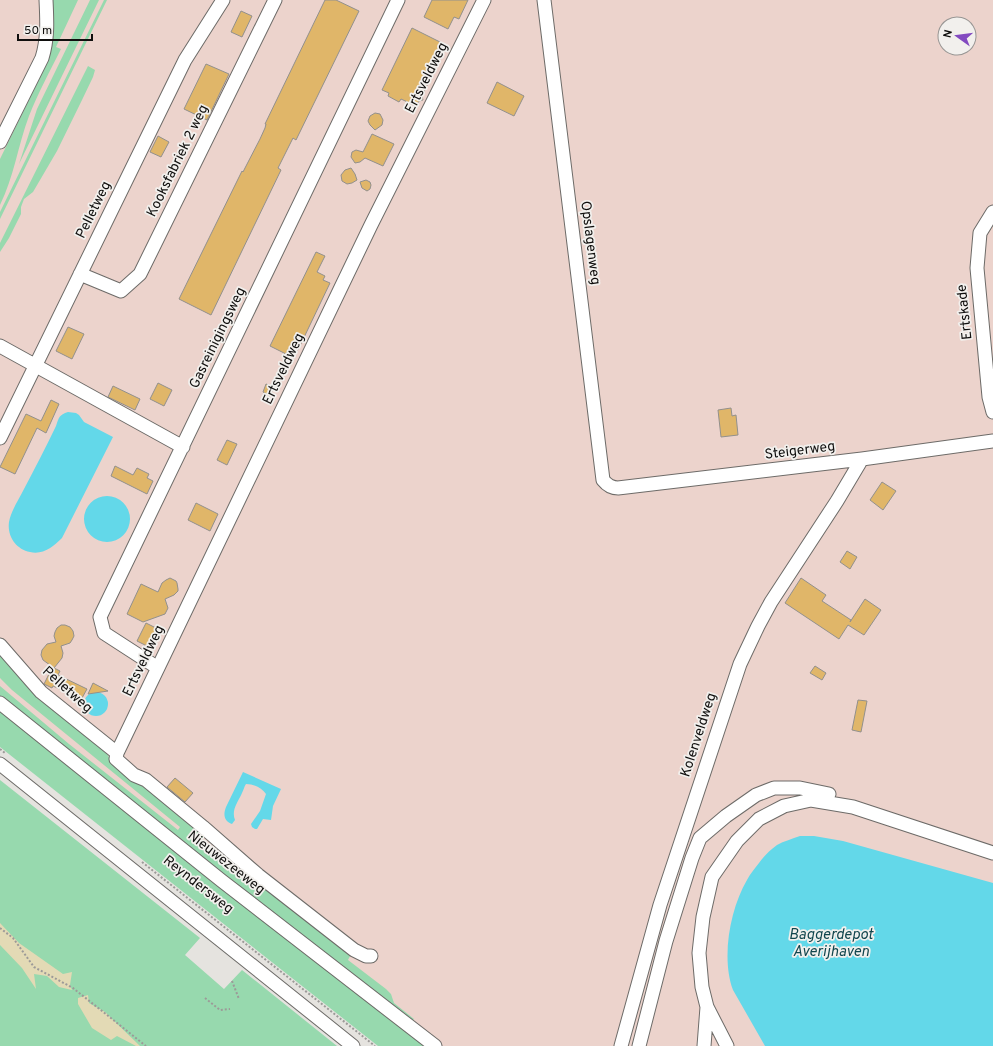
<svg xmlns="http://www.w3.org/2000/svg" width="993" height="1046" font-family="Overpass,sans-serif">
	<rect width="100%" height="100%" fill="#e5e3df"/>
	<path fill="#ecd3cc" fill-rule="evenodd" d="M0,0H993V1046H414L0,715ZM945,24H969V48H945Z"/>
	<path fill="#97d9ae" d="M51,0H78L56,47L61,49C50,71 38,93 29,116C18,145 14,177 0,205V159L48,61C55,41 53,21 51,0Z
		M90,0H99L19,164L37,109Z
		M104,0H107L0,219V212Z
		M88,66L95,70L93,77L82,100L57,151L33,192L24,199L21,207V214L9,238L0,252V243Z
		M0,655L25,683L107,754L113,764L134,782L144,787L203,836L202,842L246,876L247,874L254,878L350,956L348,960L386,989L391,994L394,1003L414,1019L411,1022L0,696V686L69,744L178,830L180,827L12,690L0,678Z
		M0,709L426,1046H378L0,747Z
		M0,780L200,938L185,955L224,989L242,970L337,1046H0Z"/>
	<path fill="#e3dab5" d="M0,923L19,943L63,974L72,972L70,985L72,990L59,987L47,976L34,974L36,989L22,968L0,945Z
		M88,995L89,1003L105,1012L140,1046H136L117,1036L111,1040L92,1028L78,1004V998Z"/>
	<path fill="#63d8e9" d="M68,412L76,413L79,415L84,422L113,437L62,538C53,547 43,555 30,552C16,549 7,536 9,522C11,511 19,499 24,489C35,468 46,447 56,426C59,417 59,415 68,412Z
		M84 519a23 23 0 1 1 46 0a23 23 0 1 1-46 0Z
		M84 704a12 12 0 1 1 24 0a12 12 0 1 1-24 0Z
		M243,772L281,789L273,806L271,820L263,819L257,829H255L252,827L251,824L260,811L266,794C262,788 254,784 246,784C244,787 244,789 242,793C238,802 231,810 235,820L232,824C224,821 223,815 226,807Z
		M800,836H814L843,841L993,883V1046H765L733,990C721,958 730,909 747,880C750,874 755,868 759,863C764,856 770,850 777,845C784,841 792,839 800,836Z"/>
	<path fill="#e0b669" stroke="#92908d" d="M325,0H336L359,11L296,140L293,138L278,168L281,170L211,315L179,299L242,171L243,172L245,168L260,139L265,128L266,124H265Z
		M432,0H468L459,19L454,17L448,29L424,17Z
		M241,11L252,16L242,37L231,32Z
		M412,28L446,45L422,96L423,100L419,101L416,106L401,99L399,102L388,96L389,93L382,90Z
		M206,64L229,74L207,120L184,109Z
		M497,82L524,96L514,116L487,103Z
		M375,113L380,114L383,120L382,125L375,130L370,125L368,121L370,116Z
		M372,134L394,144L383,166L365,158L360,162L355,163L351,157L352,152L356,150L363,152Z
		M158,136L169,142L161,157L150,152Z
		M351,168L355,174L357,180L352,183L347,184L342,181L341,175L345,170Z
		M366,180L370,182L371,185L370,189L367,191L362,188L360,182Z
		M316,252L325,256L317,272L325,276L323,280L330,283L298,350L290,346L286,354L270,346Z
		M68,327L84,334L72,359L56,351Z
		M158,383L172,390L164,406L150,399Z
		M266,384L274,387L270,396L263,392Z
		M113,386L140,399L135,410L108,397Z
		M51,400L59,404L46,433L37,428L15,474L0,467L26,414L41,421Z
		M731,408L732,416L736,415L738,435L721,437L718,410Z
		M227,440L237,444L227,465L217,460Z
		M115,466L133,475L137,468L149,474L147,478L153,481L147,494L111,476Z
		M882,482L896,491L883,510L870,500Z
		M196,503L218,514L210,531L188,520Z
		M847,551L857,557L850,569L840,562Z
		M170,578L176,581L177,583L178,589V591L174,595L165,599L168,608L165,614L143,622L127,614L141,584L158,592L162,583L166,580Z
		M801,578L826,595L822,601L851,620L850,622L865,599L881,610L864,635L848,625L839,639L785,603Z
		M146,623L162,631L153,649L137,641Z
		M61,625H65L70,627L73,631L74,636L72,640L70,643L61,646L63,653L62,658L54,668L60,671L58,675L87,689L82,698L67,690L66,692L53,686L52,688L44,684L52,668H54L43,660L41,655L42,650L47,644L56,642L54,636L55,632L57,628Z
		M815,666L826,673L822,680L810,673Z
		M93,683L108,691L88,694Z
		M858,700L867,701L861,732L852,730Z
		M175,778L193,793L185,802L167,787Z"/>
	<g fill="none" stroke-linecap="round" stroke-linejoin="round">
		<defs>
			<path id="minor" d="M544,0L603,480C607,485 611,488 618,488L862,459L993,441
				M0,142L42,58C48,39 47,20 46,0
				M993,212L980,233L977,268L989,397L993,412
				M80,274L121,291L140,274L275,0
				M0,346L183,447
				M0,438L185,60L223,0
				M0,645L41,692L117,753
				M158,668L104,633L100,617L398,0
				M0,703L222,881L435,1046
				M0,764L353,1046
				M371,956H366L354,950L258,875L203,827L146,780L134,775L116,759L117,753L371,225L484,0
				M707,1007L727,1046
				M621,1046L660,905L740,664L758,626L771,602L837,501L862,459
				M639,1046L666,941L692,858L700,838L726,816L756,795L774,788H800L829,794
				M704,1046L707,1007L702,987L699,953L703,917L712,877L737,841L759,819L784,806L811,800L853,807L993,853"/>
		</defs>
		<use href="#minor" stroke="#6d6b68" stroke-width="15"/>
		<path stroke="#9c9a98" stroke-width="2" stroke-dasharray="2 2" stroke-linecap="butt" d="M0,749L6,754
			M142,862L375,1046
			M0,928L13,938L34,967L73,988L146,1046
			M232,981L239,999
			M205,998L220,1010L230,1009"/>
		<use href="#minor" stroke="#fff" stroke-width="13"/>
	</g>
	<g text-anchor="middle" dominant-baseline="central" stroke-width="3.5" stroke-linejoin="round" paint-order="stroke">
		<g font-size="14" fill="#100f0e" stroke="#f2f0ed">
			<text transform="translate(427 78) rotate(-63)">Ertsveldweg</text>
			<text transform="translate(178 161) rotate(-64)">Kooksfabriek 2 weg</text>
			<text transform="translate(94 210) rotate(-64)">Pelletweg</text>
			<text transform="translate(590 243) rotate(83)">Opslagenweg</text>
			<text transform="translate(965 312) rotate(-96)">Ertskade</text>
			<text transform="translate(218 338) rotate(-64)">Gasreinigingsweg</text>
			<text transform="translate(284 369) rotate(-64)">Ertsveldweg</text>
			<text transform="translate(800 451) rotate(-7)">Steigerweg</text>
			<text transform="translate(144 661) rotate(-64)">Ertsveldweg</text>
			<text transform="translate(67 690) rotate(42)">Pelletweg</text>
			<text transform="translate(699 735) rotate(-72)">Kolenveldweg</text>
			<text transform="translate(226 863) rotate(38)">Nieuwezeeweg</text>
			<text transform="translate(198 885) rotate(38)">Reyndersweg</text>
		</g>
		<g font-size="15" font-style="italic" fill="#11464e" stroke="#f2f0ed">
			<text x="831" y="935">Baggerdepot<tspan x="831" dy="17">Averijhaven</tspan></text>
		</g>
	</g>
	<g transform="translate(957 36) rotate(284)"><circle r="19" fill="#f2f0ed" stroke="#989694"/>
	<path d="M0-3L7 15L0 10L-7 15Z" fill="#834ac0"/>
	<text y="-6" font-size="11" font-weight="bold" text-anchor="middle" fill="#100f0e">N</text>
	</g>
	<path d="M18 34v6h74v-6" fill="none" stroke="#100f0e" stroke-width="2"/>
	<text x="24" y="34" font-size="12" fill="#100f0e" stroke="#f2f0ed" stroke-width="3" paint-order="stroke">50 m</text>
</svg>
